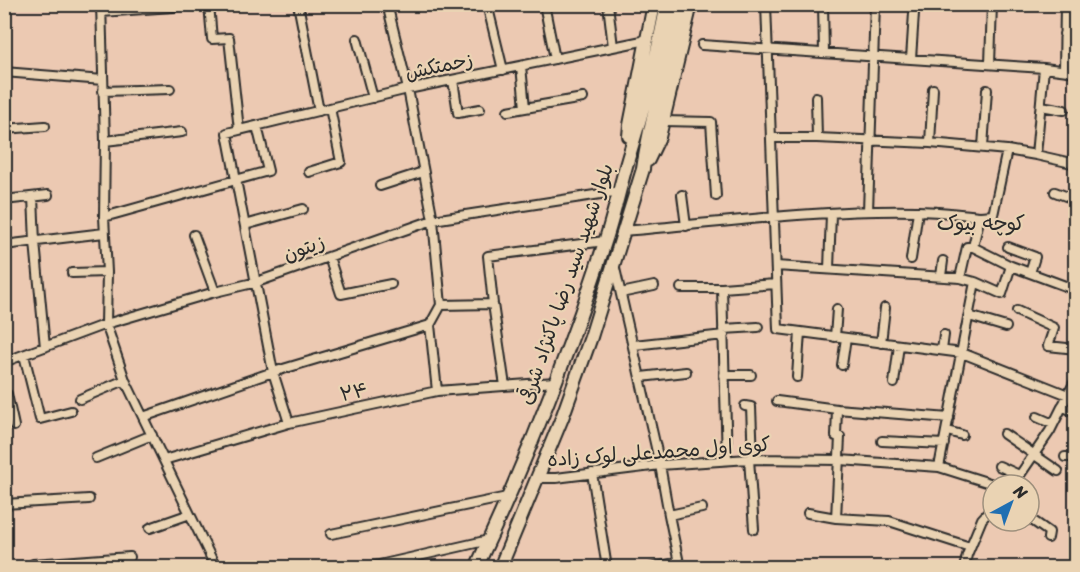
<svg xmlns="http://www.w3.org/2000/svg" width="1080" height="572" font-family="Sriracha,'Playpen Sans Arabic',sans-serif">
	<rect width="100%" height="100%" fill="#ecc9b2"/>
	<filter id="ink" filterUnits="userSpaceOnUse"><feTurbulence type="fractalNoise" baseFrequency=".0167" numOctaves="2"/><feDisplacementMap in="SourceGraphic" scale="12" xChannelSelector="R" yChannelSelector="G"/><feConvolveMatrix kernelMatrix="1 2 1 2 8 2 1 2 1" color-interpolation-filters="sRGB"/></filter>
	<g filter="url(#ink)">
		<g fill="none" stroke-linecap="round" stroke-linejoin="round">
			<defs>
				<path id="street" d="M101,4L105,141L104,217L107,272L106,324L125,380L216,568
					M209,4L212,39L229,38L239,130
					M298,4L319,111
					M387,4L408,89L433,220L441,305L430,325L437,391
					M487,4L503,70
					M544,4L555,59
					M608,4L613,47
					M766,4L778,329L962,353L1068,395
					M823,4L824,53
					M101,12L173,7
					M1064,34H1076
					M357,39L373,98
					M702,45L1044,68L1076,72
					M911,59L914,13
					M990,64L992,4
					M1064,70L1065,4
					M4,72L103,80
					M453,80L458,113L480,109
					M103,91L170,89
					M816,97L817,138
					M1041,106L1064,110
					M525,108L583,98
					M508,111L525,108L521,66
					M663,121L711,122L716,196
					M4,129L45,126
					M771,138H817L930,143L1007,150L1036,155L1076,164
					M105,141L182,132
					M930,143L933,89
					M983,147L987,90
					M1036,155L1044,68
					M1072,163L1076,146
					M309,172L341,162L330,108
					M380,186L423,172
					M1055,192L1076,200
					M682,195L686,226
					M33,197L35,242L45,347
					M4,200L48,195
					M868,211L875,4
					M104,217L268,171L257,126
					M245,225L303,209
					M624,231C720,223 820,209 916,211C937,211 958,214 980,216
					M194,235L215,292
					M4,245L104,233
					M973,247L1011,266L1076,290
					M1008,247L1035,257L1030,273
					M329,257L341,294L391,284
					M911,259L918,211
					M614,264L660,465L669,515L680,568
					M776,266L960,278
					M829,269L831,214
					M72,273L107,272
					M941,276L943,261
					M975,282L1002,294L1011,266
					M681,288H722L776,284
					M722,288L727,460
					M621,293L654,286
					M441,305L493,304
					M1017,311L1054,328L1048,346L1076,349
					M969,316L1006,327
					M723,329L758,327
					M835,337L837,309
					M881,343L885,308
					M634,345L724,335
					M942,350L944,335
					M24,355L40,419L71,411
					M4,362L106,324L215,292L257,282L433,220L620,191
					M842,365L846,338
					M724,375H751
					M641,377L686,372
					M797,377L800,332
					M894,383L899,345
					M505,386L493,304L488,256L605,241
					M4,395L7,394L14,426
					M80,399L125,380
					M777,401L837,409L836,436L840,437L836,518
					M745,406L751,407L753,459
					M1062,406L1076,413
					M837,409L949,418
					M143,417L273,372L430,325
					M1037,417L1053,424
					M289,423L273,372L227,133L408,89L647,40
					M947,431L962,435
					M1004,434L1058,471
					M882,441L944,444
					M1065,457H1076
					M96,458L152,435
					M749,459L754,529
					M164,460L289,423L437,391L555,382
					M999,466L1019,475
					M939,467L975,282L960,278L967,247H973L980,216L993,215L1007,150
					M592,473L607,568
					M537,478H556L660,465L749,459L840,460L939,467L996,485
					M1013,485L1050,431L1076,379
					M4,504L89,499
					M808,513L836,518L889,521L970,547
					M669,515L702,508
					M1029,518L1049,532L1048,538
					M150,528L190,514
					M331,534L507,497
					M965,564L975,568
					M34,568L33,564L130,557
					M366,568L489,540
					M651,568L679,562
					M964,568L967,555L982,519L993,507"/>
				<path id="primary" d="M629,136L630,125L654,4
					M648,160L659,137L691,4
					M476,568C526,462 569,353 605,242C614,215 620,186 628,159C644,108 657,57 667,4
					M500,568L562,418L591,337L643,169C651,113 669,60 679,4"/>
			</defs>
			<use href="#street" stroke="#2b2b2b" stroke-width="12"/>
			<use href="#primary" stroke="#2b2b2b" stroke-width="16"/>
			<use href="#street" stroke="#ead3b3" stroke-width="8"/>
			<use href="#primary" stroke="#ead3b3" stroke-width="12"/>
		</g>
	</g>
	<g text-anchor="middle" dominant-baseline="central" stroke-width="4.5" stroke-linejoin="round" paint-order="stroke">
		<g font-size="20" fill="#2b2b2b" stroke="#ead3b3">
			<text transform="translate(439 66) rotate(-12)">زحمتکش</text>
			<text transform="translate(304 248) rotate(-20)">زیتون</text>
			<text transform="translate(566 284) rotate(-71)">بلوار شهید سید رضا پاکنژاد شرقی</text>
			<text transform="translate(354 392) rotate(-12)">۲۴</text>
			<text transform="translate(659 452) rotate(-4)">کوی اول محمدعلی لوک زاده</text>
		</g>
		<g font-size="21" fill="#2b2b2b" stroke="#ead3b3">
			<text x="981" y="223">کوچه بیوک</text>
		</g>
	</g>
	<rect width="1080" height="572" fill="none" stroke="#ead3b3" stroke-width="24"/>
	<rect x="12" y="12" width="1056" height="548" fill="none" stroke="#2b2b2b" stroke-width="2" filter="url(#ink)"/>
	<g transform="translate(1011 503) rotate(41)"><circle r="28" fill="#ead3b3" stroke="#9e907d" stroke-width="1.5"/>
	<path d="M0-4.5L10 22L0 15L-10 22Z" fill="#1f6fb2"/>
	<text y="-9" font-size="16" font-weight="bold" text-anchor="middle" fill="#2b2b2b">N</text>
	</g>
</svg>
